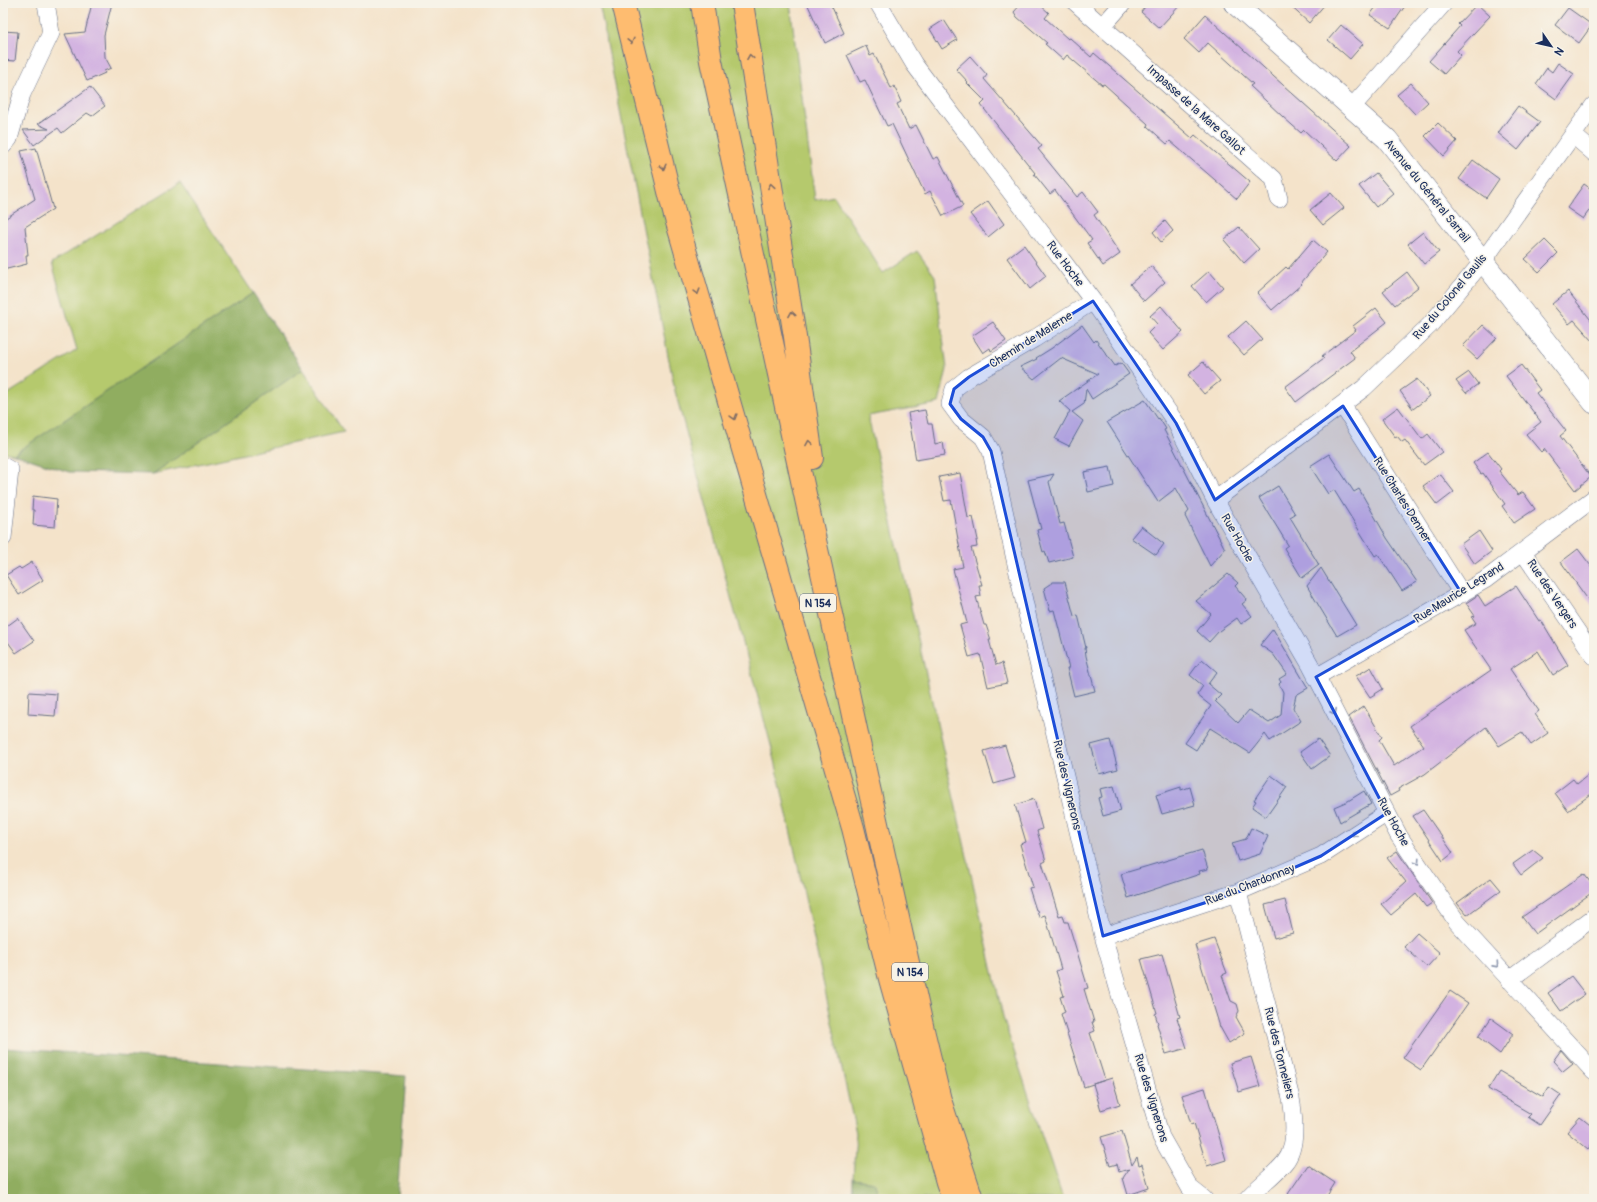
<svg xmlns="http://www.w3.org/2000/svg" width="1597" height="1202" font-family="Pangolin,sans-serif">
	<rect width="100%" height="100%" fill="#f7f3e8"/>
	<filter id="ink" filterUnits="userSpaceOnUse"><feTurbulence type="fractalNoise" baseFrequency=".025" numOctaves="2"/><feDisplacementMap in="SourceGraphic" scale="8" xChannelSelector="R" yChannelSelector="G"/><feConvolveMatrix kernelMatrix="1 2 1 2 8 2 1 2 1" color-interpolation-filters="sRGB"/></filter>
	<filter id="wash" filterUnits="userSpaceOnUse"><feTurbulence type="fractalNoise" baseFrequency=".012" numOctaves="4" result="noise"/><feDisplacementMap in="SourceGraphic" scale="16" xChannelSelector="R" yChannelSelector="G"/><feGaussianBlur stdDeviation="0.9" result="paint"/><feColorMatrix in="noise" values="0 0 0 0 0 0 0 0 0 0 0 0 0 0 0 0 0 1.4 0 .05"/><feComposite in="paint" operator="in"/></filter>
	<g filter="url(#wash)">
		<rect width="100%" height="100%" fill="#f4e3ca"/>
		<path fill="#b5c96d" stroke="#687c66" d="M599,3H790L815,200L834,196L883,273L917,251L935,276L947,369L939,403L868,416L1004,1021L1063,1199H880L874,1182L853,1179L856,1133L775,760L675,391Z
			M180,183L253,293L14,454L3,452V397L77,350L52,263Z
			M303,369L344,432L153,474Z"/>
		<path fill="#90ad60" stroke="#566e5f" d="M253,293L303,369L153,474L69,472L14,454Z
			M3,1048L406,1076L397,1199H3Z
			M853,1179L874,1182L880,1199H852Z"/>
		<g id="blocks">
			<path fill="#d3b3e1" d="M92,3H112L104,35L105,57L111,68L104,71L105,73L87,81L65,34L85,32Z
				M807,3H830L844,33L825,43Z
				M1022,3H1038L1049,13L1045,18L1068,39L1070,38L1091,57L1094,53L1192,138L1195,135L1250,182L1237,199L1170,141L1167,144L1147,126L1148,124L1104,84L1102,85L1067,55L1063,60L1045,44L1047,43L1017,17L1014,12Z
				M1148,3H1182L1159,28L1141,12Z
				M1287,3H1326L1309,23Z
				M1379,3H1407L1390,28L1370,15Z
				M1477,4L1490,16L1457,51L1461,55L1444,74L1429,61L1460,26L1458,24Z
				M1568,8L1592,25L1579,43L1555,25Z
				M1205,15L1351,146L1337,161L1304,130L1301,133L1283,117L1250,86L1253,84L1208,43L1199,53L1184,39Z
				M944,20L957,40L942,49L930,29Z
				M1341,25L1363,44L1350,59L1328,40Z
				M3,31L18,32L15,61L3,60Z
				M866,46L870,56L874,54L891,88L894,86L901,102L897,104L909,129L916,125L933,159L938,157L963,206L943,216L930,191L925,194L892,124L887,126L865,80L860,82L847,55Z
				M970,56L987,75L984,79L1042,146L1038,149L1077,197L1083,192L1098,212L1094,215L1120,254L1103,266L1087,243L1092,240L1055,190L1050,194L1034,174L1035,173L981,105L985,101L967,83L968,82L956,69Z
				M1558,63L1574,74L1556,99L1536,84L1547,68L1552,72Z
				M1411,83L1428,102L1415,114L1397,95Z
				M90,87L105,106L92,116L87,113L62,133L58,128L34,145L23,130L49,129L38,124Z
				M1518,106L1540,122L1518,150L1498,133Z
				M1438,123L1457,141L1444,156L1425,136Z
				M36,148L53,209L25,227L28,255H26L27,264L3,270V220L35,199L21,151Z
				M1473,160L1499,179L1486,198L1459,179Z
				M1376,173L1393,193L1376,207L1359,186Z
				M1584,184L1594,191V204L1583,219L1567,208Z
				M1331,193L1344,208L1323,225L1310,210Z
				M988,201L1004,224L988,237L970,214Z
				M1165,221L1173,231L1161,242L1153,232Z
				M1239,227L1259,249L1244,263L1224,240Z
				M1423,232L1439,252L1424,264L1408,244Z
				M1313,240L1327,252L1301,283L1302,284L1272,310L1257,293L1286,267L1288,269Z
				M1545,240L1558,253L1539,272L1525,259Z
				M1024,245L1046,276L1030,289L1007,258Z
				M1151,266L1165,282L1144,301L1130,284Z
				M1209,271L1223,287L1206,302L1192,286Z
				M1407,272L1418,287L1395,305L1383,291Z
				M1568,291L1594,324V342L1574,320L1569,324L1552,304Z
				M1161,306L1183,332L1163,350L1148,333L1157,324L1150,316Z
				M1376,308L1387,322L1350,351L1355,358L1296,402L1285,387L1316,364L1324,358L1322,356L1356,330L1353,326Z
				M1246,321L1262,339L1244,355L1228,337Z
				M993,322L1006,341L991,351L990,348L983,353L972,336Z
				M1082,325L1094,342L1096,340L1115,366L1121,363L1129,374L1092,399L1086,389L1084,404L1072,412L1083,421L1069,446L1055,439L1070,411L1059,401L1098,374L1061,358L1034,379L1020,367L1037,359L1036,358L1052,348Z
				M1483,325L1497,338L1477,359L1463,346Z
				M1203,362L1220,381L1204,394L1188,375Z
				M1521,365L1540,390L1536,393L1566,431L1560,436L1591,477L1575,490L1544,449L1541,452L1526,434L1541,422L1506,376Z
				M1469,372L1478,384L1466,393L1456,381Z
				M1417,379L1430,396L1413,409L1400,391Z
				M1145,400L1158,419L1159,418L1166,429L1164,430L1225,549L1210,566L1185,516L1189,511L1176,488L1158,502L1107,422Z
				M1398,407L1422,439L1428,434L1442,452L1424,465L1405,440L1402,442L1397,436L1395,437L1382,419Z
				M925,410L928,424H932L935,444L943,442L945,455L916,460L908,413Z
				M1488,452L1501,469L1499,471L1518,495L1523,492L1535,509L1514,523L1502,506L1505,504L1483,473L1481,474L1473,463Z
				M1329,454L1354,492L1359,489L1387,538L1417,582L1402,591L1378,554L1375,556L1334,490L1328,494L1310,466Z
				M1110,467L1114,486L1088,492L1084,472Z
				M960,473L968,518L973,517L978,540H976L977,547L971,548L982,585H979L981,596L976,597L984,625H986L991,640H989L996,665L1002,663L1007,683L988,687L980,654L969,657L960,625L967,623L953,569L963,567L951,500L944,501L939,477Z
				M1054,474L1049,482L1060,524L1064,523L1073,557L1049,563L1045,551L1043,552L1037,530L1041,529L1028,480Z
				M1440,474L1454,492L1437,505L1423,486Z
				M1278,486L1295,514L1290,517L1319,565L1302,578L1284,548L1288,545L1259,498Z
				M33,496L57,499L55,527L33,525L34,510H32Z
				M1141,526L1164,544L1156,555L1131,538Z
				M1479,531L1492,551L1475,564L1461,544Z
				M1578,549L1594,570V608L1561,562Z
				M32,562L43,580L19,595L6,575L19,567L21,569Z
				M1321,568L1356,625L1337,636L1307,586Z
				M1228,574L1238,583L1235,586L1247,600L1242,604L1252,616L1241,624L1237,618L1219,631L1209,642L1197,631L1211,614L1196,601Z
				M1053,582H1065L1074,616L1078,615L1086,648H1085L1086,656L1095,691L1074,696L1067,668H1069L1054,610L1050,611L1044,588Z
				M1516,586L1539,621L1541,620L1568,665L1553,675L1538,651L1510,669L1539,711L1535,714L1548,733L1531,745L1522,732L1499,746L1486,727L1425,774L1398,789L1399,791L1390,796L1349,717L1364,706L1382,737L1379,740L1394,766L1424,746L1410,726L1491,670L1464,630L1476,623L1472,617L1475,616L1466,603L1478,595L1485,606Z
				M18,618L34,641L16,653L3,635V629Z
				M1273,629L1308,688L1296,695L1293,708L1301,721L1270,741L1265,734L1250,753L1210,728L1196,750L1185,743L1211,706L1197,695L1203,686L1190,675L1202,659L1217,672L1208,684L1221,695L1215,701L1238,723L1249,710L1269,723L1281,715L1283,692L1279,684L1281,682L1279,679L1287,674L1273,654L1260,645Z
				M1371,667L1383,689L1370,697L1356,676Z
				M29,692L57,694L55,716L28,714Z
				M1318,739L1330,756L1312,769L1300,752Z
				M1110,740L1118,769L1099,774L1091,745Z
				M1005,745L1015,778L994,784L984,751Z
				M1594,770V792L1568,811L1555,793L1573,779L1577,784Z
				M1271,775L1287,787L1266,817L1252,807L1256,801L1254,800Z
				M1114,786L1121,811L1103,816L1098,798L1102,797L1100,789Z
				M1181,787V790L1190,787L1195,805L1162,814L1156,795Z
				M1364,791L1371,804L1340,822L1334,807L1348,801Z
				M1034,799L1042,829L1037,831L1046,861L1042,863L1059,916L1063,915L1065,922H1068L1088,988L1084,989L1094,1022H1092L1095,1031L1090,1033L1105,1080L1084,1087L1061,1014L1065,1012L1060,997L1064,996L1056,971L1061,969L1045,915L1039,917L1037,910H1036L1029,888L1033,887L1020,844L1026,842L1015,805Z
				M1423,810L1453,853L1443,861L1413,816Z
				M1251,828L1268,836L1260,854L1238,861L1232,843L1246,839Z
				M1202,850L1208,869L1199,871L1200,874L1128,898L1121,874Z
				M1533,850L1543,858L1521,875L1513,864Z
				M1397,851L1432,903L1426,907L1416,894L1391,915L1381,904L1406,882L1387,858Z
				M1584,874L1594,887V891L1535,934L1522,917Z
				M1491,878L1501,890L1467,915L1457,903Z
				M1285,900L1293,933L1274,938L1265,905Z
				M1417,933L1440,953L1427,967L1404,947Z
				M1214,939L1227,973L1222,975L1231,1001L1237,1004L1239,1011L1236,1017L1245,1033L1229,1043L1220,1027L1195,945Z
				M1162,954L1180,1017L1177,1018L1187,1048L1166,1054L1157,1024L1158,1023L1155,1014L1157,1013L1141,959Z
				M1571,976L1585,994L1561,1011L1548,993Z
				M1450,991L1468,1003L1421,1070L1403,1058Z
				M1491,1018L1513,1034L1500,1054L1478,1037Z
				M1561,1050L1573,1064L1563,1072L1553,1061Z
				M1251,1057L1260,1086L1239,1092L1230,1063Z
				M1499,1071L1543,1097L1549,1087L1561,1095L1540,1125L1528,1117L1531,1114L1488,1089Z
				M1112,1078L1120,1104L1101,1110L1093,1084Z
				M1205,1088L1226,1160L1207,1166L1194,1123L1191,1124L1182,1095Z
				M1580,1117L1594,1128V1141L1588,1149L1567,1132Z
				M1122,1131L1132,1165L1137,1157L1139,1165L1142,1164L1149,1188L1128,1195L1123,1178L1129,1169L1119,1172L1117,1164L1110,1166L1101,1137Z
				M1308,1165L1335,1183L1325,1199H1295L1288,1194Z"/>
		</g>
	</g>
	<g filter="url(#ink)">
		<use href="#blocks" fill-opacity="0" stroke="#676e84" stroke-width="1"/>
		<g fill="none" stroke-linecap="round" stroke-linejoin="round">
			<defs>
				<path id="minor" d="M878,3L914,64L1093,301L1176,423L1215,500L1311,666L1399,836L1457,922L1594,1072
					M1076,3L1274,179L1279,199
					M1103,26L1123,3
					M1352,107L1444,3
					M1573,135L1594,153
					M3,146L9,139L22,94L51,33L46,3
					M1093,301L1034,339L969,377L954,389L950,404L961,419L983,437L991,451L1035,650L1103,936L1161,1137L1190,1188L1204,1199
					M1343,406L1462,594
					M3,466L10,470L3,538
					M1215,500L1364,388L1430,325L1483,261L1594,105
					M1523,552L1594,656
					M1316,677L1485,580L1594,498
					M1238,892L1291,1098C1294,1116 1298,1146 1285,1162C1274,1176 1258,1186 1247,1199
					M1103,936L1238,892L1321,856L1387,813
					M1509,980L1594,917"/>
				<path id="tertiary" d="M1234,3L1387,139L1594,403"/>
				<path id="primary" d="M623,3L674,212L853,828L890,979L947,1182L953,1199
					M702,3L711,61L859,743L923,1030L940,1100L972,1199
					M742,3L795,337L812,458"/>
			</defs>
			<use href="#minor" stroke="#676e84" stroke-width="18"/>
			<use href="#tertiary" stroke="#676e84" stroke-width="22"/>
			<use href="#primary" stroke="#676e84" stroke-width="24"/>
			<use href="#minor" stroke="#fff" stroke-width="17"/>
			<use href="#tertiary" stroke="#fff" stroke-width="21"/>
			<use href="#primary" stroke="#febc70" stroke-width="22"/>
		</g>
		<defs><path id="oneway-chevron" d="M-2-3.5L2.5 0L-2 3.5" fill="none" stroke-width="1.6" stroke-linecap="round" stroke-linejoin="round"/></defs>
		<g stroke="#816e66">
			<use href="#oneway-chevron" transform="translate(631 41) rotate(76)"/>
			<use href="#oneway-chevron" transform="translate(750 57) rotate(-99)"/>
			<use href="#oneway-chevron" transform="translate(663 167) rotate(76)"/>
			<use href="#oneway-chevron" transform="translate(771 186) rotate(-99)"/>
			<use href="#oneway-chevron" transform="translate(697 292) rotate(74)"/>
			<use href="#oneway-chevron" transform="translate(792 314) rotate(-99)"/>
			<use href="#oneway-chevron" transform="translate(734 417) rotate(74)"/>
			<use href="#oneway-chevron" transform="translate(809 443) rotate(-99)"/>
		</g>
		<g stroke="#8d97ae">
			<use href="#oneway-chevron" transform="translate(1334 712) rotate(63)"/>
			<use href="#oneway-chevron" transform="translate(1354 834) rotate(146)"/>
			<use href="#oneway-chevron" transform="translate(1417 862) rotate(56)"/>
			<use href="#oneway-chevron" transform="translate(1496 965) rotate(48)"/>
		</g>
	</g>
	<path fill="#1d4ed8" fill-opacity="0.2" stroke="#1d4ed8" stroke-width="3" stroke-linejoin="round" d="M1093,301L1176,423L1215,500L1343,406L1462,594L1316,677L1387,813L1321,856L1238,892L1103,936L991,451L983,437L961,419L950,404L954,389L969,377Z"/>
	<g text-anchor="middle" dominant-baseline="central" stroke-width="3" stroke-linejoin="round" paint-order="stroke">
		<g fill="#f7f3e8" stroke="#5d6a87" stroke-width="1">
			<rect x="800" y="594" width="36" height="18" rx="3"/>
			<rect x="892" y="963" width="36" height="18" rx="3"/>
		</g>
		<g font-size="11" font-weight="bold" fill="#1b2f5e">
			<text x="818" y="603">N 154</text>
			<text x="910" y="972">N 154</text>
		</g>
		<g font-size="12" fill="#1b2f5e" stroke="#f7f3e8">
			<text transform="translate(1196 110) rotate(42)">Impasse de la Mare Gallot</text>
			<text transform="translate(1427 191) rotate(51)">Avenue du Général Sarrail</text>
			<text transform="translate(1065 264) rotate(53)">Rue Hoche</text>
			<text transform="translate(1450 297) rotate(-50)">Rue du Colonel Gaulis</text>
			<text transform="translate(1031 340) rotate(-32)">Chemin de Malerne</text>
			<text transform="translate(1402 500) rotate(58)">Rue Charles Denner</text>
			<text transform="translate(1237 538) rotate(60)">Rue Hoche</text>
			<text transform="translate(1459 593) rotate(-32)">Rue Maurice Legrand</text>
			<text transform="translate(1552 594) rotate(56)">Rue des Vergers</text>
			<text transform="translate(1067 785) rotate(77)">Rue des Vignerons</text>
			<text transform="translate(1393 822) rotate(61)">Rue Hoche</text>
			<text transform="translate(1250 885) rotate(-21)">Rue du Chardonnay</text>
			<text transform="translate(1279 1053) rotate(76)">Rue des Tonneliers</text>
			<text transform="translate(1151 1098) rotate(73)">Rue des Vignerons</text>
		</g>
	</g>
	<rect width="1597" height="1202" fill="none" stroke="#f7f3e8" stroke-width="16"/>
	<g transform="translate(1551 46) rotate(124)" stroke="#f7f3e8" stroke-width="3" paint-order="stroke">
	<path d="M0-3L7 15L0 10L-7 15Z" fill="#1b2f5e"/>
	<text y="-6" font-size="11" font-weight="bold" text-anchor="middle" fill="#1b2f5e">N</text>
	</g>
</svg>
